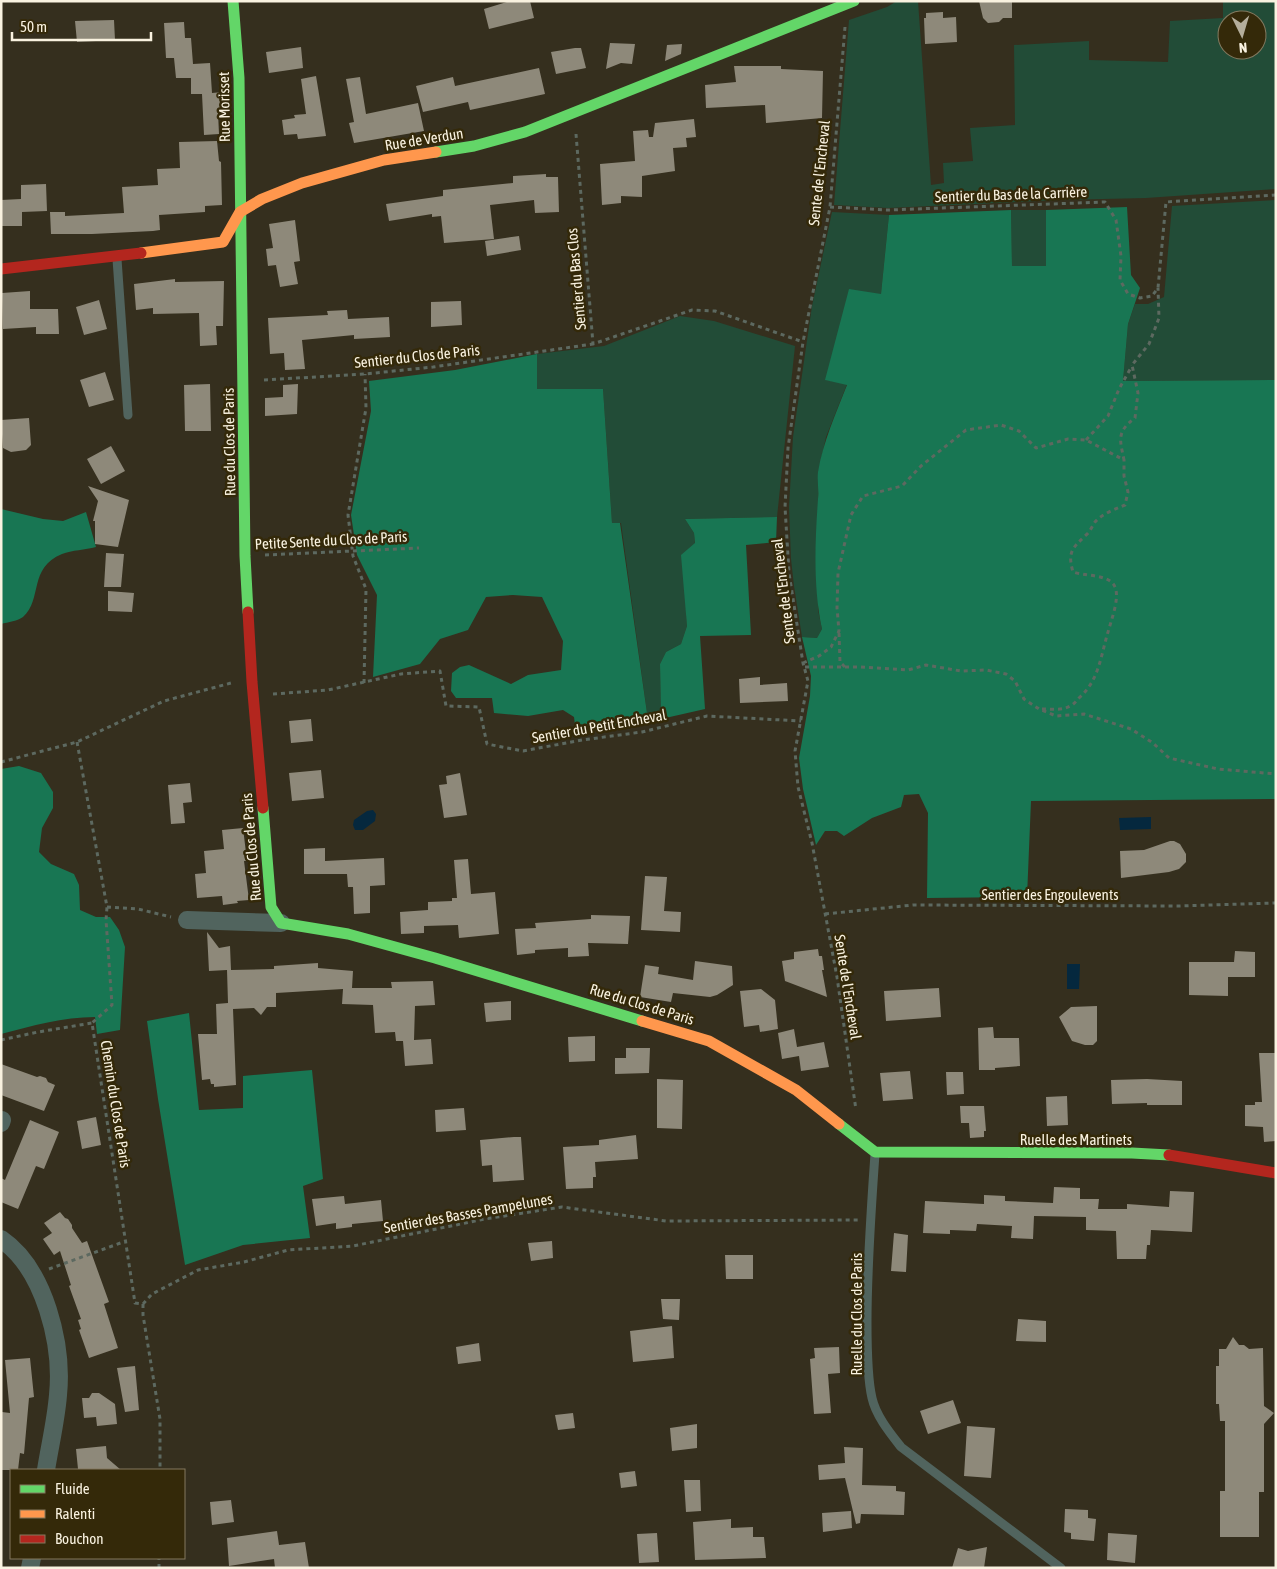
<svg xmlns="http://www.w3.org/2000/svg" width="1277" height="1569" font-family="'Asap Condensed',sans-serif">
	<rect width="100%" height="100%" fill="#352f1e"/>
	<path fill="#224c37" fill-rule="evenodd" d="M897,1H918L931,185L944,183L943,163L973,161L970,128L1015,125L1014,45L1089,41V60L1168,62L1170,21L1223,18V1H1276V189L1146,198L1059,200L888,208L834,205L849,20L887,7ZM1227,20H1257V50H1227Z
		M1276,200V380L1123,381L1128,324L1135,304H1148L1164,297L1172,206Z
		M1011,210H1046V266H1012Z
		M832,212L889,215L881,294L833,353L826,380L847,384L826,437L818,474V610L822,629L817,638L802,637L794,586L791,559L789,507L793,437L812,306Z
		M680,316L714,321L795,346L777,517L685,519L694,533L695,544L686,608L687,626L681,644L666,652L660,664L661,719L648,720L621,523H612L603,389L537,390V354L604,346Z"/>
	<path fill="#187653" d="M1127,207L1131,275L1140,288L1128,324L1123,381L1276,380V799L1031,801L1027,897L927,898L928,813L919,794L904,795L901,807L872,818L844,836L837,831H825L816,845L803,789L799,758L810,696L811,676L802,637L817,638L822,629C813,587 815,542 818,499C819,490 817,481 818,472C823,442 836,413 847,385L825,380L849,289L881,294L889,215L1011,210L1012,266H1046V210Z
		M537,354V389H603L612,523H620L648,720L576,733L574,717L563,710L528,716L494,713L492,698H456L451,691L452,673L460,667L469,665L511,684L528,675L561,670L563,641L542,597L513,595L486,597L468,630L440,639L420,664L373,677L377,595L357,555L351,515L371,411L369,381L455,370Z
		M1,509L43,519L63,521L86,512L96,547C85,550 72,550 62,554C28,568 43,599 23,617C18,621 8,622 1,624Z
		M777,517L776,542L746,545L751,635L700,636L705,709L661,719L660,664L666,652L681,644L687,626L681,555L695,543L694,533L685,519Z
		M19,766L41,773L53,792V808L42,828L39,852L51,864L74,874L79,885L80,910L96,917H110L119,930L125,947L120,1030L97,1034L95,1017C63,1017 32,1026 1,1034V769Z
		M189,1013L199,1110L243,1108V1076L312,1070L323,1179L303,1186L310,1238L243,1245L185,1265L158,1099L147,1021Z"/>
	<path fill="#05283e" d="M373,810L376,814L375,821L363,830H355L353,825L354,820L367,811Z
		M1151,817V829L1120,830L1119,818Z
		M1067,964H1080L1079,989H1067Z"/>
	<path fill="#8e897a" d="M510,1H530L534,18L489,29L484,9Z
		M979,1H1012V18H1003L999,22L988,23L983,18Z
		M943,12V18L956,17L957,42L925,44L924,18H926V13Z
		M114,20L115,40L77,42L75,21Z
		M184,22L185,38H191L193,64L210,63L212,93L223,92V113H218L219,134L204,135L202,94H191V78H176L174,58H166L164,23Z
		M610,43L635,44L632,64L621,63L606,69Z
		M682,44L681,54L665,61L667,45Z
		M301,47L303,68L269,73L266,52Z
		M575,48H581L586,68L556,74L551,52Z
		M734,66H781V69L823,71L822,118L766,123L765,105L706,108L705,85L736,82Z
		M539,68L545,94L470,110L468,102L423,112L416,86L453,77L455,86Z
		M316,76L326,136L298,139L297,134L284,135L282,120L295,118L294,115L306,114L301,79Z
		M360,77L366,114L418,103L424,131L354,143L349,123L354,122L346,79Z
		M694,119L696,137L686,138L687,147L673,148L675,171L642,176V197L621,196V203L602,205L600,164L635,161L633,131L648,130L649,137H653L655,123Z
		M217,141L219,161L221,162L222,205L205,206V212L159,215L160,230L153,231L92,234H51L50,212H65V216L124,213L122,187L158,185L157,169L180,168L179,142Z
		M546,174V177H558L559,212L535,213L534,200L490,205L494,239L444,243L441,216L432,217V214L389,221L386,204L443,196V190L513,183V176Z
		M46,184L47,211L22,212V226H1V200L21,199V185Z
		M295,220L300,261L294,262L298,284L280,287L276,265L268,266L266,249L273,248L269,224Z
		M519,236L521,250L487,256L485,241Z
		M175,279V282L224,281L223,326H216L217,345L200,346L199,313L153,314V308L136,310L134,284Z
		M30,291V309H58L59,334H36V327L3,329L2,293Z
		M99,300L107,329L84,335L76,307Z
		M461,301L462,325L431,327V302Z
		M347,310L348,319L389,317L390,337L354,339V335L302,340L305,369L285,370L284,353L270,354L268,318L328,315L327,311Z
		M105,372L114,400L89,407L80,380Z
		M210,384L211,431H185L184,385Z
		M298,384L297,414L265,416V398L283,397V385Z
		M29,418L31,445L26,450L11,452L3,448L1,420Z
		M111,446L125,471L101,484L87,459Z
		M88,486L129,500L118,547L95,544V521H93L98,501Z
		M106,553L124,554L121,587H104Z
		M108,591L134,593L132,612L108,611Z
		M760,677V685L787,683L788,701L740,703L739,679Z
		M311,719L313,741L291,743L289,721Z
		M321,770L324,798L292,801L289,773Z
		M460,773L467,815L444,818L439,785L447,784L446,776Z
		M190,783L192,802L183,803L185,823L171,824L168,785Z
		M243,828L247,861H244L249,900L237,901L238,903L223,905L222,896L197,898L195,874L206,873L204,851L224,849L222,830Z
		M1170,841H1174L1180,844L1186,854V862L1179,869L1169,872L1121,878L1120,851L1144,850Z
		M325,848V861L384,858L385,885L370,886V913L354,914L353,887H348L347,874H304V849Z
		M468,859L471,894L495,892L499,934L459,938L458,925L424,926V933L401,934L400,912L428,910V902L452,901V898H457L454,860Z
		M645,876L667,877L664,911L681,912L680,932L641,930Z
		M591,915L630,916L628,944L588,943L589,956L568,957V948L535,950V953L517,955L515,929L536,928L535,923L591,919Z
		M207,932L219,948L230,946L231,970L274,969V966L318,963V968L353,971L352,988H392L391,982L433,981L435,1005L415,1006L414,1040L431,1039L433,1064L405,1066L403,1041H396L395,1032L375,1033L373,1005L342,1004L343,989L276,993V1007H267L261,1015L254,1008L233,1009L236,1085L214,1087V1084H211L210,1079L202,1080L198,1034H217L216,1004L228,1003L227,970L209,971Z
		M818,949L819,956H822L824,970H822L827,997L785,981L782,961L794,959V952Z
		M1235,951L1255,952V977H1228V996L1189,995V962H1234Z
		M695,961L732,966L733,985L717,995L710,997L673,993L671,1002L640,997L645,965L659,967L658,974L693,980Z
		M939,988L941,1017L886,1021L884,991Z
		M761,989L775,1000L778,1029L760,1032L759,1025L744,1027L740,991Z
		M511,1001V1020L486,1022L484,1003Z
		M1097,1006V1041L1093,1045H1085L1072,1041L1059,1017L1071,1007Z
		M993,1027L994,1038H1019L1020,1066L995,1068V1070H979L978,1028Z
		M794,1029L797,1047L824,1042L829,1067L801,1071L799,1056L782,1059L778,1033Z
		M595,1036V1061L569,1062L568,1037Z
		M626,1048H650L649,1073L615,1074V1058H626Z
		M1259,1053H1276V1141L1264,1142L1263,1127L1245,1126V1105H1255V1102H1262Z
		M1,1064L37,1077L40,1076L46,1078L48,1082L55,1085L44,1111L1,1095Z
		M910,1071L913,1099L883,1101L880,1073Z
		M946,1072H963L964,1094L947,1095Z
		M657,1079L683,1080L682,1129L657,1128Z
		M1147,1079L1182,1081V1105H1147V1103L1112,1104L1111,1080Z
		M1067,1096L1068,1125L1047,1126L1046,1097Z
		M960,1106H984L986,1131H984V1137L970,1138L969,1123H961Z
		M464,1108L466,1130L436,1132L435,1110Z
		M96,1117L101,1145L82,1149L77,1121Z
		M30,1120L59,1132L44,1169L36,1166L18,1209L1,1202V1178L5,1180Z
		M636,1135L638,1159L595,1162L596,1177H593V1188L566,1189L563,1147L599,1145V1140Z
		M514,1137H521L524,1180L493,1182L492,1165L482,1166L480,1140Z
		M1054,1187L1080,1188V1199H1099L1098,1209H1127V1204L1169,1207L1170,1191L1194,1192L1192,1232L1151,1230L1150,1245H1147L1146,1259H1117L1116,1231L1086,1230V1217L1034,1216L1033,1239L1011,1238L1012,1226L977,1224L976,1231L950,1230V1234L923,1233L925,1201L984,1204V1195L1005,1196V1201L1053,1203Z
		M344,1196L345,1204L381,1200L383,1221L352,1224V1227L336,1229V1223L316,1226L312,1199Z
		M60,1212L65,1218L68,1219L72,1225V1228L82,1243L87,1241L109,1302L104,1304L118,1348L89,1358L79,1330L81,1329L78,1320L81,1319L69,1286L71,1285L60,1251L54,1255L43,1239L52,1233L44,1223Z
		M894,1233L908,1235L906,1272L891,1271Z
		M552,1241L553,1258L531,1261L528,1243Z
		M725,1255H753V1279H726Z
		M661,1299H680L679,1320L663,1319Z
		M1018,1319L1046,1321V1342L1016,1341Z
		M672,1326L674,1358L633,1362L630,1331Z
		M1233,1337L1239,1345H1244L1249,1349L1263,1348L1264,1406L1274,1413L1264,1424V1492H1259V1537H1220V1491H1225V1421H1220L1219,1404H1216V1366H1219V1349H1226Z
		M479,1343L481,1361L458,1364L456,1347Z
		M839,1347L840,1373L828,1374L831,1413L814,1414L810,1359L815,1358L814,1348Z
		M30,1358L34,1397L29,1398L24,1454L20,1453L18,1470H1L2,1412L10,1413L5,1360Z
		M135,1366L139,1410L125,1412L117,1368Z
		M92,1393H99L115,1404L117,1424L97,1426L96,1417L84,1418L82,1398H89Z
		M953,1400L961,1423L928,1434L920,1411Z
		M573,1413L575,1428L558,1430L555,1415Z
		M697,1424V1448L672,1451L670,1428Z
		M967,1426L995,1428L991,1478L964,1476Z
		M106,1446L107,1458L121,1470L78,1469L76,1449Z
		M844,1447L863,1448L862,1485L896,1486V1491L905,1492L904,1515L861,1514L860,1523L856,1524L845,1478L819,1480L818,1465L845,1463Z
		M635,1471L637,1486L621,1488L619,1473Z
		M684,1480H700L701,1511L686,1512Z
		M231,1500L234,1522L212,1525L210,1502Z
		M1065,1509L1088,1510V1518L1096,1519L1094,1541L1071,1539V1533L1064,1532Z
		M851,1511L852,1528L823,1532L822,1513Z
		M731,1519V1528L753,1527V1537H764L766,1558L695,1560L693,1522Z
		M277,1531L279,1545L305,1542L309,1568H275L274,1559L229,1566L227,1538Z
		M657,1533L659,1562L639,1563L637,1534Z
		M1108,1533L1137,1535L1135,1563L1107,1560Z
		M987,1547L984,1568H952L958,1548L968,1551Z"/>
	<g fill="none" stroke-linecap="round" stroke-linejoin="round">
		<path stroke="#5d6960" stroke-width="3" stroke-dasharray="4 4" stroke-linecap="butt" d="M845,27L830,207L803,342L788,448L785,507L789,573L803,663L808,681L795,751L798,787L812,843L837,977L856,1110
			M576,134L593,344L692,310L715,311L803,342
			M830,207L888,210L1105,202L1116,220L1121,256L1120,280L1128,294L1140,298L1152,296L1158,288L1166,202L1276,195
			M264,380L365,374L433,367L593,344
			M1086,440L1108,416L1119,389L1132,366
			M265,555L419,548
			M839,633L840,662L845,667
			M803,663L819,656L831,647L839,631L837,608L838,573L851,515L863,496L902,486L921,466L966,430L1001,425L1019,431L1036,448L1068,439L1086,440L1124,460C1120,440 1116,432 1135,418L1138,393L1132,365L1149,344L1159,318L1158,288
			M805,667H860L908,670L926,665L961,671L986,670L1006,674L1015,681L1024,699L1039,709L1056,716L1084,714L1131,729L1153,743L1169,758L1218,769L1276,774
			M364,683L366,589L353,556L348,515L366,408L365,374
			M273,694L328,690L401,674L440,671L446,706L479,707L487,744L523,751L582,740L642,732L707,716L801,721
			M1042,709C1052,709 1063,711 1072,705C1075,703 1077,700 1080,697C1099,680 1101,655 1108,632C1111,621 1120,598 1115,587C1110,574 1084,576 1073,572C1067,551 1073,548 1086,535C1090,532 1092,526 1095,522C1102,514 1115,509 1125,505L1128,492L1124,476V460
			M77,742L107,907L106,920L112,1005L92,1023L135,1303L143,1304
			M1,762L77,742L164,701L231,683
			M107,907L138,909L171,917
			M825,914L913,905L1177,906L1276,903
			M1,1040L38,1032L92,1023
			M49,1269L126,1241
			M143,1304L152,1294L198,1270L244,1262L288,1250L353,1246L485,1219L562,1207L666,1221L859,1220
			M143,1304V1315L160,1419V1470
			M159,1568V1558"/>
		<path stroke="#51645e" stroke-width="9" d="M117,259L128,415
			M875,1154C871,1210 867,1266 867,1322C867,1344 867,1377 872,1398C876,1416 890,1433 901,1447L1061,1568"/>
		<path stroke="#51645e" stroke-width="18" d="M187,920L281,923
			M1,1123L2,1120
			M1,1239C45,1269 63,1345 58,1395C56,1420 50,1445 46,1470
			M30,1568L32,1558"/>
		<path stroke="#63d668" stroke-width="11" d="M233,1L239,78L245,556L248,612
			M436,152L474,146L525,132L854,1
			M263,808L271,907L281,923L348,934L435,958L642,1021
			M839,1124L875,1152L1132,1153L1169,1155"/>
		<path stroke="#ff974d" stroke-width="11" d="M141,253L223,242L240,212L262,199L302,183L384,160L436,152
			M642,1021L709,1041L796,1090L839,1124"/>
		<path stroke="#b3261e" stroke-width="11" d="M1,269L141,253
			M248,612L252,682L263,808
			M1169,1155L1276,1173"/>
	</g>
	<g text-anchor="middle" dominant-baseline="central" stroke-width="5" stroke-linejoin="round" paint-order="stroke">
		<g font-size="15" fill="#f9f2e0" stroke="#342909">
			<text transform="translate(224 107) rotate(-91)">Rue Morisset</text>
			<text transform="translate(424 139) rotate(-9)">Rue de Verdun</text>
			<text transform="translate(819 173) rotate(-84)">Sente de l'Encheval</text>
			<text transform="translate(1011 194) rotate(-2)">Sentier du Bas de la Carrière</text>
			<text transform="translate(576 279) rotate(-95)">Sentier du Bas Clos</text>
			<text transform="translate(417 356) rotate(-6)">Sentier du Clos de Paris</text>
			<text transform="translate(229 442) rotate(-91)">Rue du Clos de Paris</text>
			<text transform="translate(331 540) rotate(-3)">Petite Sente du Clos de Paris</text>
			<text transform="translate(783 591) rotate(-97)">Sente de l'Encheval</text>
			<text transform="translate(599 726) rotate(-10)">Sentier du Petit Encheval</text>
			<text transform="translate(251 847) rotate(-95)">Rue du Clos de Paris</text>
			<text x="1050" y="894">Sentier des Engoulevents</text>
			<text transform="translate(848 987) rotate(81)">Sente de l'Encheval</text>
			<text transform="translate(642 1004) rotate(17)">Rue du Clos de Paris</text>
			<text transform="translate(116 1104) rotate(81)">Chemin du Clos de Paris</text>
			<text x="1076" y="1139">Ruelle des Martinets</text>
			<text transform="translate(468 1213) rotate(-10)">Sentier des Basses Pampelunes</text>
			<text transform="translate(856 1314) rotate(-90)">Ruelle du Clos de Paris</text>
		</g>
	</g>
	<rect width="1277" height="1569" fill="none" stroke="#f9f2e0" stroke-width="5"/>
	<rect x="10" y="1469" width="175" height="90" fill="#342909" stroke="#83795f"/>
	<rect x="20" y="1485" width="25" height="8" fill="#63d668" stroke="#83795f"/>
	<text x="55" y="1494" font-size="15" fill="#f9f2e0">Fluide</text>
	<rect x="20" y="1510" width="25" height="8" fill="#ff974d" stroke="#83795f"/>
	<text x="55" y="1519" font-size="15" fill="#f9f2e0">Ralenti</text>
	<rect x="20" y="1535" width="25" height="8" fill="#b3261e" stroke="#83795f"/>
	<text x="55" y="1544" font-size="15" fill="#f9f2e0">Bouchon</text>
	<g transform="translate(1242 35) rotate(175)"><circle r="24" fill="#342909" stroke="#83795f"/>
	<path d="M0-4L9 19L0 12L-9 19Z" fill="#b4ae9c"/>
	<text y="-8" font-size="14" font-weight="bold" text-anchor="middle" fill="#f9f2e0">N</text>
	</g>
	<path d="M12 32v8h139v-8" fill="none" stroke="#f9f2e0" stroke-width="2.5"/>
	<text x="20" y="32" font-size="15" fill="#f9f2e0" stroke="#342909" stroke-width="4" paint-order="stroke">50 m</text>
</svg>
